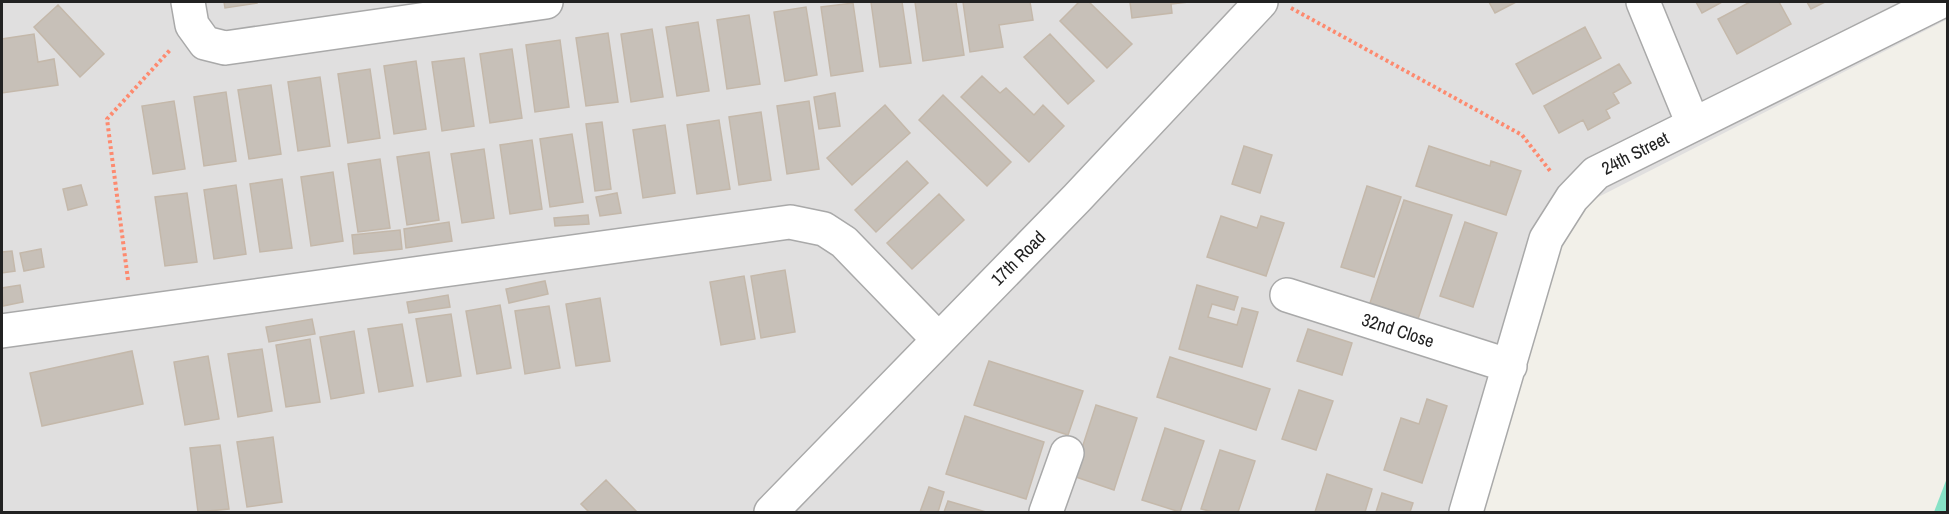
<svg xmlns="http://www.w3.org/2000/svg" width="1949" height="514" font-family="'Archivo Narrow',sans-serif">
	<rect width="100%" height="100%" fill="#f2f0e9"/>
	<path fill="#e0dfdf" d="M2,2H1947L1948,19L1563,215L1474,512H2Z"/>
	<path fill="#86e2c6" d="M1947,478V512H1934Z"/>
	<path fill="#c7c0b8" stroke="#c4b8aa" stroke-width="1.5" d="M224,2H257V3L225,8Z
		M871,2H902L911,63L880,67Z
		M915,2H956L964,55L923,61Z
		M963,2H1030L1033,20L999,25L1003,47L970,52Z
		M1079,2H1089L1132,44L1107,68L1060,21Z
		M1130,2H1189L1171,4L1172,13L1132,18Z
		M1489,2H1516L1495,13Z
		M1696,2H1722L1702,13Z
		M1750,2H1779L1791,24L1737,54L1718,19Z
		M1807,2H1825L1811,9Z
		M853,3L863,71L831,76L821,7Z
		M58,5L104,54L80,77L34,27Z
		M806,7L817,75L785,81L774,12Z
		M749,15L760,84L727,89L717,20Z
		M698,22L709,91L677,96L666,27Z
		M1585,27L1601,58L1533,94L1516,64Z
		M652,29L663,97L631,102L621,34Z
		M608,33L618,102L586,106L576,38Z
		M34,34L38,62L54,59L58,85L2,93V39Z
		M1050,34L1094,81L1068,104L1024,57Z
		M560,40L569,107L535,112L526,45Z
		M512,49L522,118L490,123L480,54Z
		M464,58L474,126L442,131L432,62Z
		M416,61L426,129L394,134L384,66Z
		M1619,64L1631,83L1613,93L1619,103L1606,110L1610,118L1588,130L1583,120L1559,133L1544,106Z
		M370,69L380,138L348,143L338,74Z
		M982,76L1000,93L1006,88L1034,115L1043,105L1064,126L1029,162L961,97Z
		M320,77L330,146L298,151L288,82Z
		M271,85L281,154L249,159L238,90Z
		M226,92L236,161L204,166L194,97Z
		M835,93L840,126L819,129L814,97Z
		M943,95L1011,162L987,186L919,120Z
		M174,101L185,169L153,174L142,106Z
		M809,101L819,169L787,174L777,106Z
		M885,105L910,133L852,185L827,158Z
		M761,112L771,180L739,185L729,117Z
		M719,120L730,189L697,194L687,125Z
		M602,122L611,189L595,191L586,124Z
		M665,125L675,193L643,198L633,130Z
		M572,134L583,202L550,207L540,139Z
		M532,140L542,209L510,214L500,145Z
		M1244,146L1272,155L1260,193L1232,184Z
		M1429,146L1490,166L1491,161L1521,171L1506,215L1416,186Z
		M484,149L494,218L462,223L451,154Z
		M429,152L439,220L407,225L397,157Z
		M380,159L390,228L358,232L348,164Z
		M907,161L928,183L876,232L855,210Z
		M333,172L343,241L311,246L301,177Z
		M282,179L292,248L260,252L250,184Z
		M81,185L87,205L68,210L63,189Z
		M236,185L246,254L214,259L204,190Z
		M1367,186L1401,197L1374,277L1341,267Z
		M187,193L197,262L165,266L155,197Z
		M617,193L621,213L600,216L596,197Z
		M939,194L964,220L912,269L887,243Z
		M1404,200L1452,215L1418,319L1370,303Z
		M588,215L589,224L555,226L554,218Z
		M1221,216L1257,228L1261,216L1284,223L1266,276L1207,257Z
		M449,222L452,241L406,248L404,229Z
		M1465,222L1497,233L1473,307L1440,296Z
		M400,230L402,249L354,254L352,235Z
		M41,249L44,267L24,271L20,253Z
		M12,251L15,271L2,273V252Z
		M785,270L795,332L761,338L751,276Z
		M744,276L755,339L721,345L710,282Z
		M545,281L548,294L509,303L506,289Z
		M20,285L23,302L3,306L2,288Z
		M1197,285L1238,297L1234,310L1212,304L1208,317L1237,325L1242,308L1258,312L1242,367L1179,349Z
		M448,295L450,307L409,313L407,302Z
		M600,298L610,361L576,366L566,304Z
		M500,305L511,368L477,374L466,311Z
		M549,306L560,368L525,374L515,311Z
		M451,314L461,376L427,382L416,319Z
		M312,319L315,334L269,342L266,327Z
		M402,324L413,386L379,392L368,329Z
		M1308,329L1352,343L1342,375L1297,361Z
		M354,331L364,393L331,399L320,337Z
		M310,339L320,402L286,407L276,345Z
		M262,349L272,411L238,417L228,354Z
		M132,351L143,404L42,426L30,373Z
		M208,356L219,419L185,425L174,362Z
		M1170,357L1270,389L1256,430L1157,397Z
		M989,361L1083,391L1068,435L974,405Z
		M1299,390L1333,401L1316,450L1282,439Z
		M1427,399L1447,406L1422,483L1384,470L1401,418L1419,424Z
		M1096,405L1137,418L1114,490L1073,476Z
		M965,416L1044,442L1026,499L946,474Z
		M1165,428L1204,441L1180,512L1142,500Z
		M273,437L282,502L247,507L237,442Z
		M220,445L229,509L198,512L190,448Z
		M1220,450L1255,461L1238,512H1213L1201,509Z
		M1327,474L1372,489L1365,512H1315Z
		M606,480L637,512H589L581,504Z
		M929,487L944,492L938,512H920Z
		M1382,493L1413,503L1410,512H1376Z
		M948,501L986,512H944Z"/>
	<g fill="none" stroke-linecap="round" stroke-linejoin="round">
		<defs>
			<path id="minor" d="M188,2L192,25L205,43L225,48L546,2
				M1643,2L1693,124
				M1287,295L1510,366
				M2,331L790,222L824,229L844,242L938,339
				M1046,512L1067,453
				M1466,512L1546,239L1572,198L1596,173L1940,2"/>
			<path id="tertiary" d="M771,512L1077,198L1261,2"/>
		</defs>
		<use href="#minor" stroke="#a9a9a9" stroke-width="36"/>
		<use href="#tertiary" stroke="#a9a9a9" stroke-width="36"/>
		<path stroke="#fd8a6f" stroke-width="4" stroke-dasharray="3 3" stroke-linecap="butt" d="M1291,8L1522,135L1551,172
			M128,280L107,119L170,50"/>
		<use href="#minor" stroke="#fff" stroke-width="33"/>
		<use href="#tertiary" stroke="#fff" stroke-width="33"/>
	</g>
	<g text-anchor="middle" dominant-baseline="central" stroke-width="4.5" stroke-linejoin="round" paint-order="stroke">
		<g font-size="18" fill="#222" stroke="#fff">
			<text transform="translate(1635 153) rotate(-27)">24th Street</text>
			<text transform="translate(1018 258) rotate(-45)">17th Road</text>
			<text transform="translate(1398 330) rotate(18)">32nd Close</text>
		</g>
	</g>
	<rect width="1949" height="514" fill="none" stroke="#222222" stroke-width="6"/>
</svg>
